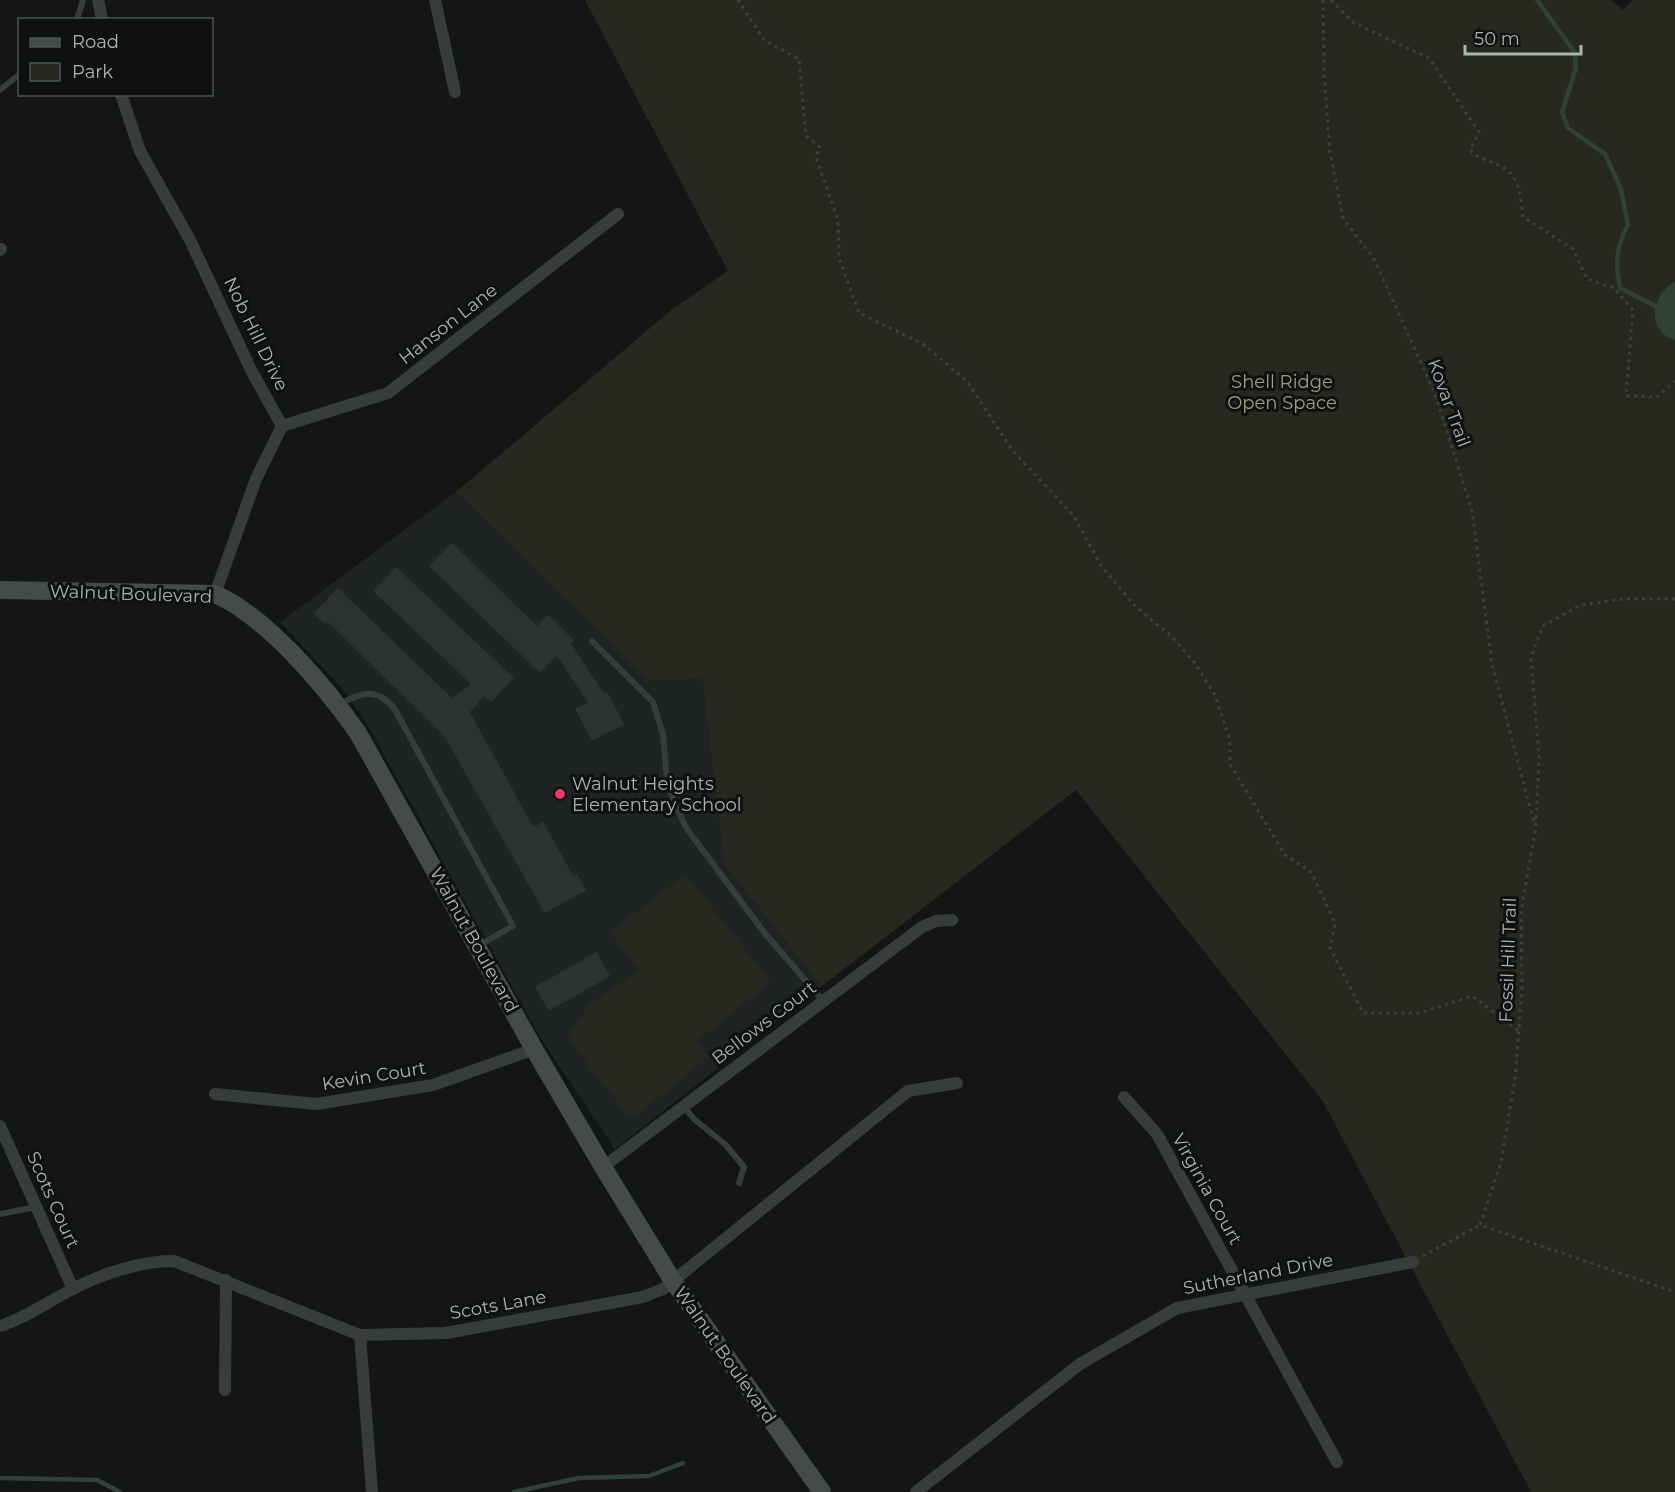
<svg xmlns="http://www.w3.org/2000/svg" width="1675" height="1492" font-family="Montserrat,sans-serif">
	<rect width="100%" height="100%" fill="#141616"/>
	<path fill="#202323" d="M456,492L650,681L702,679L724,864L822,986L615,1149L541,1039L367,724L342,688L280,622Z"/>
	<path fill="#272921" d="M585,0H1611L1623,10L1633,0H1675V1492H1531L1322,1100L1076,790L822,986L724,864L702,679L650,681L456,492L675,307L728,271Z
		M685,874L771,982L696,1041L709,1057L636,1115L628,1116L568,1038C572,1025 583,1020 585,1007L639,970L610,933Z"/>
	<path fill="#304138" d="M1675,282V340C1645,331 1651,294 1675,282Z"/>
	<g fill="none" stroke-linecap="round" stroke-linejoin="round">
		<path stroke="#304138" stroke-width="4.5" d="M1537,0L1575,53L1576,68L1562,112L1568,128L1605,154L1621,189L1628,225C1616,246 1615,265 1620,288L1657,307L1661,306
			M0,1478L97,1480L120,1492
			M514,1492L579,1478L649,1476L683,1463"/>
	</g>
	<path fill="#2f3232" stroke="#2e3232" stroke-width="1.5" d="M452,544L537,627L548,616L573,640L570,643L604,695L607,693L623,724L592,740L576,709L589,703L557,654L540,672L430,566Z
		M396,568L513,678L491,701L484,695L469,712L533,828L543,823L573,877L577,875L585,890L545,912L445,736L328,621L326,624L314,614L338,589L452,699L472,684L374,591Z
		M596,953L609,976L549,1010L536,987Z"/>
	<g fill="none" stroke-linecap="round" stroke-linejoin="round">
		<path stroke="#3c4241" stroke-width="3" stroke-dasharray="3 4.5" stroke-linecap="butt" d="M738,0L764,40L799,59L806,136L820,147L816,157L838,220L839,258L859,313L923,344L967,381L1012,450L1073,515L1102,567L1135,606L1172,637L1195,663L1215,695L1230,741V764L1285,855L1311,872L1324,899L1335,924L1330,948L1363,1013H1420L1472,996L1519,1031
			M1323,0L1324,73L1330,153L1343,218L1374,259L1435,394L1472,511L1492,664L1534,822
			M1331,0L1354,23L1429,58L1479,132L1470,150C1481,162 1497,161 1508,171C1521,182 1521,202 1523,217L1573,249L1587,279L1614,288L1633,310L1626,396L1657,397L1675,381
			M1675,599H1624L1580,605L1543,626L1531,657L1539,757L1536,827L1521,911L1522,992L1515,1078L1501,1163L1480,1225L1675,1292
			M1423,1256L1480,1225"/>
		<path stroke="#383d3c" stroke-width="6" d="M77,20L83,0
			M0,90L20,74
			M592,641L653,702L663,735L667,780L675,805L687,829L763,931L823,1001
			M338,705C361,693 375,686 394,708L513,926L478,946
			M684,1107L694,1119L726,1145L744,1167L739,1183
			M0,1214L36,1207"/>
		<path stroke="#383d3c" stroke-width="12" d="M98,0L102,20
			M435,0L455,92
			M121,94L140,151L190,240L252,372L282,426L256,479L215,594
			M0,250L1,249
			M282,426L388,393L618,214
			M215,1094L316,1104L433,1085L534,1049
			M1124,1097L1157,1134L1337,1462
			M0,1126L73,1289
			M603,1167L922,927L936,921L952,920
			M0,1326C26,1318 47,1302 71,1290C101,1274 140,1261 174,1261L360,1335L446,1333L643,1297L663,1289L908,1091L957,1083
			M360,1335L372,1492
			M225,1390L226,1280
			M916,1492L1080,1364L1177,1308L1413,1262"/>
		<path stroke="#444b4a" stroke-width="18" d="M0,590L215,594C267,617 325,686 358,733L534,1049L603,1167L673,1281L822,1492"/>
	</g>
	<circle fill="#eb376a" stroke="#0f1111" stroke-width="2" cx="560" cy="794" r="6"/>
	<g text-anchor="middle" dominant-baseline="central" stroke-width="6" stroke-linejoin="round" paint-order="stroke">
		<g font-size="18" fill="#a7b6b2" stroke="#0f1111">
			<text transform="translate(448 324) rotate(-38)">Hanson Lane</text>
			<text transform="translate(256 334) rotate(64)">Nob Hill Drive</text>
			<text transform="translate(1449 403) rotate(70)">Kovar Trail</text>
			<text transform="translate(131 594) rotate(2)">Walnut Boulevard</text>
			<text transform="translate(474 940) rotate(61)">Walnut Boulevard</text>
			<text transform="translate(1508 960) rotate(-88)">Fossil Hill Trail</text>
			<text transform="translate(764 1023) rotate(-37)">Bellows Court</text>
			<text transform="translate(374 1076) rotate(-9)">Kevin Court</text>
			<text transform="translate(1207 1189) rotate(61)">Virginia Court</text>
			<text transform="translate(53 1200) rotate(66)">Scots Court</text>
			<text transform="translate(1258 1274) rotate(-11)">Sutherland Drive</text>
			<text transform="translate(498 1305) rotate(-10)">Scots Lane</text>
			<text transform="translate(725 1355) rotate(55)">Walnut Boulevard</text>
		</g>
		<g font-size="18" fill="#9ca07e" stroke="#0f1111">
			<text x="1282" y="382">Shell Ridge<tspan x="1282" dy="21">Open Space</tspan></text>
		</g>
		<g font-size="18" fill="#a7b6b2" stroke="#0f1111" text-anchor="start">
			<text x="572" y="784">Walnut Heights<tspan x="572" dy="21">Elementary School</tspan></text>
		</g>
	</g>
	<rect x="18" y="18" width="195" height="78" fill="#0f1111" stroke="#4c5351" stroke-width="1.5"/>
	<rect x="30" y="38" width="30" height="9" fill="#444b4a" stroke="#4c5351" stroke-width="1.5"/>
	<text x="72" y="48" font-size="18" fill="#a7b6b2">Road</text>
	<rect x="30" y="63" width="30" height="18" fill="#272921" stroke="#4c5351" stroke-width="1.5"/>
	<text x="72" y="78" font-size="18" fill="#a7b6b2">Park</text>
	<path d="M1465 45v9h116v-9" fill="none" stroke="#a7b6b2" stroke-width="3"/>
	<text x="1474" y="45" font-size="18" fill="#a7b6b2" stroke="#0f1111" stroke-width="4.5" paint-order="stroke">50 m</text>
</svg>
